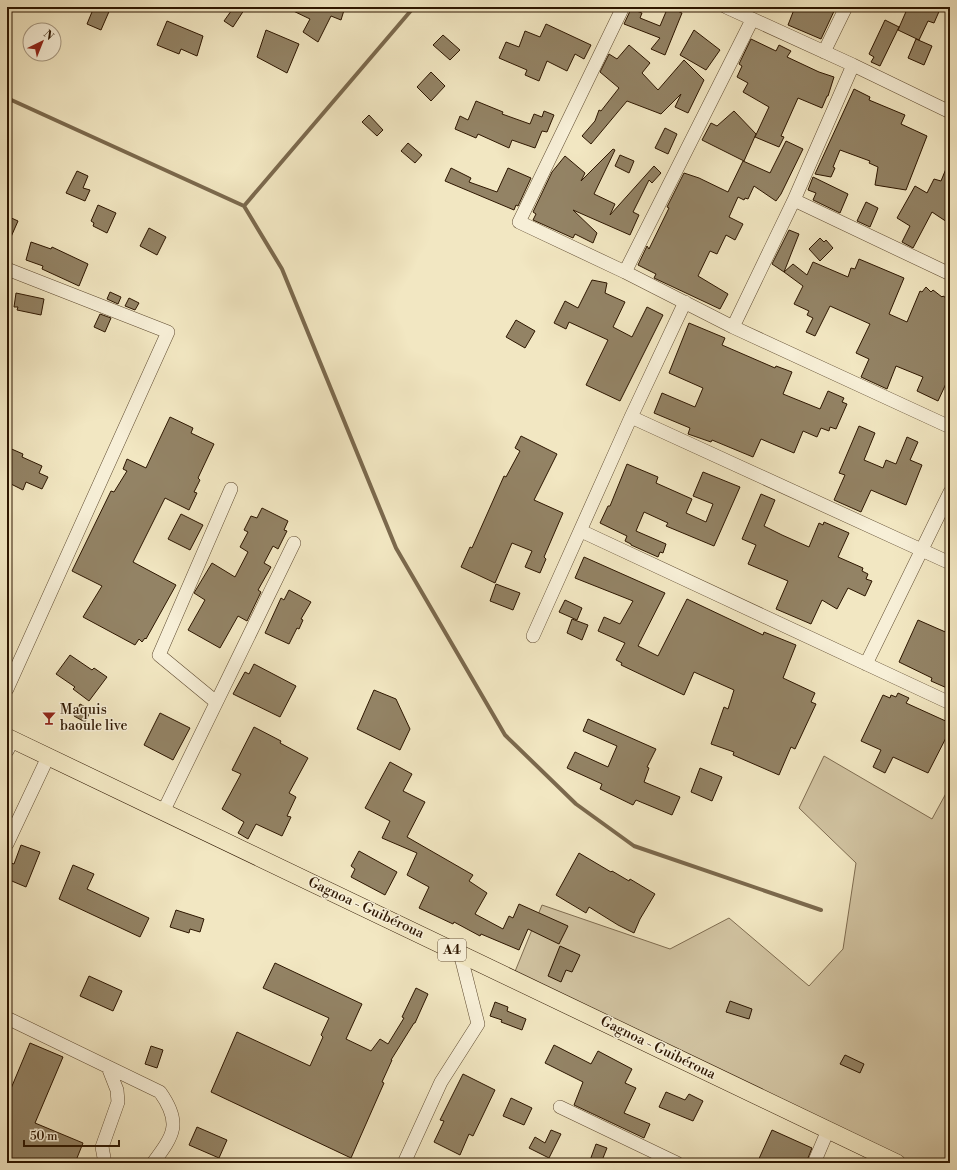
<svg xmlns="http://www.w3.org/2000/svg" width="957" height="1170" font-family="'Libre Bodoni',serif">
	<rect width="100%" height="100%" fill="#f2e7c2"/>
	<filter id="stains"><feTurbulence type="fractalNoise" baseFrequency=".005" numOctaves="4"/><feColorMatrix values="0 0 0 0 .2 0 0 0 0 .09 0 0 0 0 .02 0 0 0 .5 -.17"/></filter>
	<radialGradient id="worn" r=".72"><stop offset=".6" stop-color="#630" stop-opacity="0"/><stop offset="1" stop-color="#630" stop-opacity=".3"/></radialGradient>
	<path fill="#d1c3a1" stroke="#7f6c50" d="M824,756L932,819L950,786V1163H900L514,974L542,905L670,949L729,918L809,986L843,949L856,863L799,808Z"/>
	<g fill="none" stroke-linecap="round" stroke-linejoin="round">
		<path stroke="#7b694d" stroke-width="4" d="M7,98L244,206L414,7
			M244,206L282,269L396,548L505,735L576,804L634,846L821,910"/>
	</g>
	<path fill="#938365" stroke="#2d1600" d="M94,7H111L101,30L87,24Z
		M234,7H246L233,27L224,21Z
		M285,7H345L341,20L331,16L318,42L303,32L310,19Z
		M668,7L682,13L665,55L651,49L660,38L624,24L631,9L642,13L640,18L660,26Z
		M795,7H836L821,39L788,25Z
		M908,7H941L934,23L928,21L919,40L898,30Z
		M885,20L899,27L880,66L871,62L874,57L869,54Z
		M167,21L203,36L197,56L181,49L179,54L157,45Z
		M546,24L591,45L584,59L575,54L567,71L547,61L539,81L525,75L527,70L499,58L506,42L519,47L525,31L540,37Z
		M266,30L299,44L287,73L257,57Z
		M694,30L720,50L706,70L680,55Z
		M443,35L460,50L450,60L433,45Z
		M751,39L776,51L779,45L791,51L787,57L819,72L834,77L828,96H827L822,108L798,98L781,136L784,137L779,147L755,137L769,107L743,92L748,83L737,77L742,66L739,64Z
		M916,39L932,46L924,65L908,58Z
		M629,45L650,63L642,73L658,90L684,60L704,80L688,113L675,107L681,94L661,114L627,101L591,144L582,136L595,121L599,110L601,111L619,88L600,72L609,54L617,59Z
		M431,72L445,86L431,101L417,87Z
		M854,89L870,97L869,100L905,115L901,124L927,136L906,190L875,185L878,167L869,163L870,161L840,150L833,167L835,168L831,177L815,174Z
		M476,101L503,112L502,114L530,124L534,114L542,117L544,111L554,115L547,132L542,131L535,148L512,140L509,148L478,134L476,138L455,129L460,116L468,120Z
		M734,111L756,134L744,161L702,140L711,123L717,126Z
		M369,115L383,130L377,136L362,122Z
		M665,128L677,134L668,154L655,148Z
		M786,141L803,149L781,194L776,201L754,186L748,199L745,198L744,200L738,197L729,217L743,224L735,240L726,235L717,254L710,251L698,276L728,294L720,309L654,278L656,274L638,265L647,246L649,249L669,208L667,207L684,173L699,178L728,192L743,161L770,173Z
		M408,143L422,155L415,163L401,151Z
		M613,149L615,150L594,194L615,204L610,215L654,166L661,173L652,183L649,180L633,212L639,215L630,235L573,210L597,233L593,243L575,234L573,238L533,220L536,214L533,212L552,172L565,156L585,173L581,181Z
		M620,155L634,161L629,173L615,166Z
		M950,159V224L932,212L913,248L902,242L910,226L897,218L915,186L927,193L934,179L941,181Z
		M451,168L471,178L469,182L497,192L508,168L531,178L518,206L516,205L514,210L445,181Z
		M77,171L88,176L83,188L90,190L85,201L66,193Z
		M813,177L848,194L840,213L813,200L816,193L808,190Z
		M866,202L878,208L870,227L857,221Z
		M98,205L116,213L107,233L93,226L94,223L91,221Z
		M7,216L18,221L7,246Z
		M149,228L166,237L157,255L140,246Z
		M789,230L799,234L784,272L772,264Z
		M820,238L824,242L826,240L833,248L820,261L809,249Z
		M31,242L51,249L52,247L88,264L79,286L42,269L43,266L26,260Z
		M859,259L904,278L889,314L907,322L920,291L922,292L926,287L931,292L933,290L942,297L943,296L950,300V375L938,401L917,391L923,377L896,366L887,389L861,377L869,359L856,353L870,324L830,306L815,336L806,332L813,318L807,315L809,311L794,304L803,286L784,272L793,264L807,275L813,262L848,277L851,268L855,269Z
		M592,280L607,283L605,293L625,302L613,327L632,337L647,307L663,315L620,401L586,385L608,340L569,322L566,329L554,323L565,301L578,308Z
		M110,292L121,297L118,304L107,299Z
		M16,293L44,299L41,315L17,310L18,307H14Z
		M129,298L139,303L135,310L125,306Z
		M100,314L111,318L105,332L94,327Z
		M516,320L535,331L525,348L506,337Z
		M689,323L725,338L722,345L775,368L776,366L792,372L783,394L820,409L828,391L844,398L842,402L847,404L836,429L830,427L829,431L821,428L817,437L803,431L794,453L761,439L753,457L712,440L711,442L688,434L690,428L654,413L662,393L695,407L703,388L669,373Z
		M170,417L193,428L191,433L214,444L198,478L200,480L194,492L197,493L189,510L165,498L133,562L176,585L146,639L145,638L142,642L139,639L135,645L83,617L102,586L72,571L111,491L114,492L127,471L123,469L127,459L146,468Z
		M859,426L875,433L864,460L883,468L886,460L896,464L907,437L918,442L910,460L922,465L906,505L871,490L861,512L834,500L845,475L839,473Z
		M521,436L557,454L534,500L563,513L544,557L546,559L540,573L525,567L532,551L512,543L495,583L461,567L470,547L472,548L504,476L506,477L520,451L515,448Z
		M7,447L23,454L22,457L42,466L39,473L48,477L42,489L26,482L23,490L7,482Z
		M627,464L658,477L656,483L692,499L686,513L706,522L713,504L693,496L703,472L740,487L714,546L666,526L668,523L644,512L636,531L666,544L663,553L660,552L658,557L631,545V544L625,541L627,536L600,523L608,506H610Z
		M761,494L775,500L764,526L782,535L809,547L819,523L823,525L824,522L849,533L838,557L863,568L862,571L868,574L866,579L872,581L865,596L848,588L837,609L822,600L811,624L776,609L788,581L748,564L756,545L742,539Z
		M262,508L288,521L284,530L287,531L278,549L273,546L264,563L271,567L258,590L261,592L247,621L238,616L220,648L188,630L205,600L194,593L212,563L235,577L248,552L240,547L248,532L244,530L251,516L257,518Z
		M181,514L203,525L190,550L168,539Z
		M584,557L665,593L638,646L658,656L687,599L763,635L764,632L796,645L783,678L815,693L811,702L816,704L795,749L791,747L779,775L733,755L734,752L711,744L724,707L728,709L734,690L694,672L684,695L621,665L622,663L616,660L625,643L598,631L604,617L620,624L633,601L575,578Z
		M496,584L520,593L513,610L490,601Z
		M289,590L311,602L301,619L303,620L299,629L297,628L289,644L265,633L281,598L284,600Z
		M565,600L582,608L577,620L559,612Z
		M572,619L588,625L582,640L567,633Z
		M918,620L950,634V681L947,688L931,681L932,678L899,662Z
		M70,655L92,670L94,668L107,677L89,701L73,689L75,687L56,674Z
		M254,664L296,686L280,717L233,694L245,672L249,674Z
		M374,690L396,699L410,729L400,750L357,729Z
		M898,693L909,698L906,703L950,723V730L928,773L893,757L885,773L873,767L881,750L861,741L883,695L890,698L891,695L896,697Z
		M80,704L91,710L85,722L74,716Z
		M160,713L190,728L173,760L144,745Z
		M588,719L656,749L647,767L649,768L644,782L680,797L672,815L636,800L633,805L600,789L602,784L567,768L575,752L608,767L617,746L583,731Z
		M254,727L281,741L280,743L308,758L289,793L296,797L287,816L291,817L282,836L256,824L248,839L238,833L244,822L222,809L241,774L232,770Z
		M390,762L412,774L403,791L425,802L407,837L473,875L469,881L487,893L475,914L503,929L509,916L513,918L519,904L568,926L559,944L528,929L519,950L481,934L480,936L454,922L453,924L419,908L429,887L407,875L417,853L382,838L390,821L365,808Z
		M700,768L722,777L712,801L691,792Z
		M21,845L40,852L26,887L7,879V871L11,863L14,864Z
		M359,851L397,872L385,895L351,877L355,869L351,866Z
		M579,853L611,872L612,871L629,881L630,879L655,894L640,919L634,933L618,925L589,907L586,913L556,895Z
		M73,865L94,874L87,889L149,918L140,937L59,899Z
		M176,910L204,919L200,932L190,929L189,933L170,927Z
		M560,946L580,955L572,972L566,970L561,982L548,976Z
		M275,963L362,1004L346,1039L371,1051L380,1039L388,1044L404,1018L402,1017L416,988L428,994L415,1023H414L391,1060H392L382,1082L384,1083L351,1158L211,1092L237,1032L310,1066L323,1037L321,1035L329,1018L263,988Z
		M89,976L122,991L113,1011L80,996Z
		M730,1001L752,1009L749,1019L726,1012Z
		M495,1002L508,1007L507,1011L526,1019L522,1030L501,1022L502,1020L490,1016Z
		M30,1043L63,1057L35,1123L83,1143L75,1163H7V1098Z
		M554,1045L591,1064L598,1051L632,1069L625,1083L636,1088L624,1113L650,1124L644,1138L574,1105L583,1082L545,1063Z
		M151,1046L163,1050L157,1068L145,1064Z
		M845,1055L864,1064L860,1073L840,1064Z
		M463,1074L495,1090L473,1136L469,1134L460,1155L434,1142L444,1121L440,1120Z
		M666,1092L685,1100L689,1094L703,1101L693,1121L659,1107Z
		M511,1098L532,1108L524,1125L503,1116Z
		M197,1127L227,1140L219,1158L189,1145Z
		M551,1130L561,1134L549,1158L529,1148L535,1137L545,1143Z
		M772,1130L812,1148L806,1163H757Z
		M596,1144L607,1148L601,1163H589Z"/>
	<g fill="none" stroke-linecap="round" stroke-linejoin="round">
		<defs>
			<path id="minor" d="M623,7L519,222L625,272L733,327L950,427
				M726,7L853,65L950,112
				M824,52L846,7
				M794,200L950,274
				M7,269L168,332L7,689
				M625,272L752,20
				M733,327L794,200L853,65
				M631,417L950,563
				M581,531L950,703
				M533,636L631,417L685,302
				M866,664L950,492
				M216,702L159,655L231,489
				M7,751L13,740
				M163,812L294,543
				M7,844L48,757
				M7,1018L160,1092C182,1123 174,1135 153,1163
				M560,1107L677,1163
				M105,1163L102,1147L118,1102L117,1090L108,1067
				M404,1163L441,1082L478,1024L460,953
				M814,1163L828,1130"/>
			<path id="major" d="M7,737L897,1163"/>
		</defs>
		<use href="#minor" stroke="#5e4a30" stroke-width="14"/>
		<use href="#major" stroke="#2d1600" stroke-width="18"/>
		<use href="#minor" stroke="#f7efd7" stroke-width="13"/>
		<use href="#major" stroke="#f2e7c2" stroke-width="17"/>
	</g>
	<defs>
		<symbol id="bar-bare" viewBox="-9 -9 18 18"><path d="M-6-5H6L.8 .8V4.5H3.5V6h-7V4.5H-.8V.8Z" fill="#8f2418" stroke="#f7efd7" stroke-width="2.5" paint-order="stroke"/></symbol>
	</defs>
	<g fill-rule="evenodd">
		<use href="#bar-bare" x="39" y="708" width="20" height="20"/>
	</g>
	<g text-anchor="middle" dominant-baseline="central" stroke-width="3" stroke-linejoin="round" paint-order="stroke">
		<rect fill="#f7efd7" stroke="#6a5740" stroke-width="1" x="438" y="939" width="28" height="22" rx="3"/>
		<g font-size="13" font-weight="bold" fill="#2d1600">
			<text x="452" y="950">A4</text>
		</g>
		<g font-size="14" fill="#2d1600" stroke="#f7efd7" text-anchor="start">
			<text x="60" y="710">Maquis<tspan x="60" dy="16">baoule live</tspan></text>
		</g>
		<g font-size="14" fill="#2d1600" stroke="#f7efd7">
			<text transform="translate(366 908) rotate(25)">Gagnoa - Guibéroua</text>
			<text transform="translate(658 1048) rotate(26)">Gagnoa - Guibéroua</text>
		</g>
	</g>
	<rect width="957" height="1170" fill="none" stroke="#f2e7c2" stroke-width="24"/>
	<rect x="8" y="8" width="941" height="1154" fill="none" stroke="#2d1600" stroke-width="2"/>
	<rect x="12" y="12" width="933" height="1146" fill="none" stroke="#2d1600"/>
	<g transform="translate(42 42) rotate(43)"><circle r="19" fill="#f7efd7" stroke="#a69881"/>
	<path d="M0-3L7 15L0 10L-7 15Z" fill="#8f2418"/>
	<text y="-6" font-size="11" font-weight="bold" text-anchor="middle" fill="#2d1600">N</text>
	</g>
	<path d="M24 1140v6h95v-6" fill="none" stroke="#2d1600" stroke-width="2"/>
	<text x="30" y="1140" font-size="12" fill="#2d1600" stroke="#f7efd7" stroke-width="3" paint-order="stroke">50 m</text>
	<rect width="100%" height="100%" filter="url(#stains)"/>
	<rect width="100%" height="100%" fill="url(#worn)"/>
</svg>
